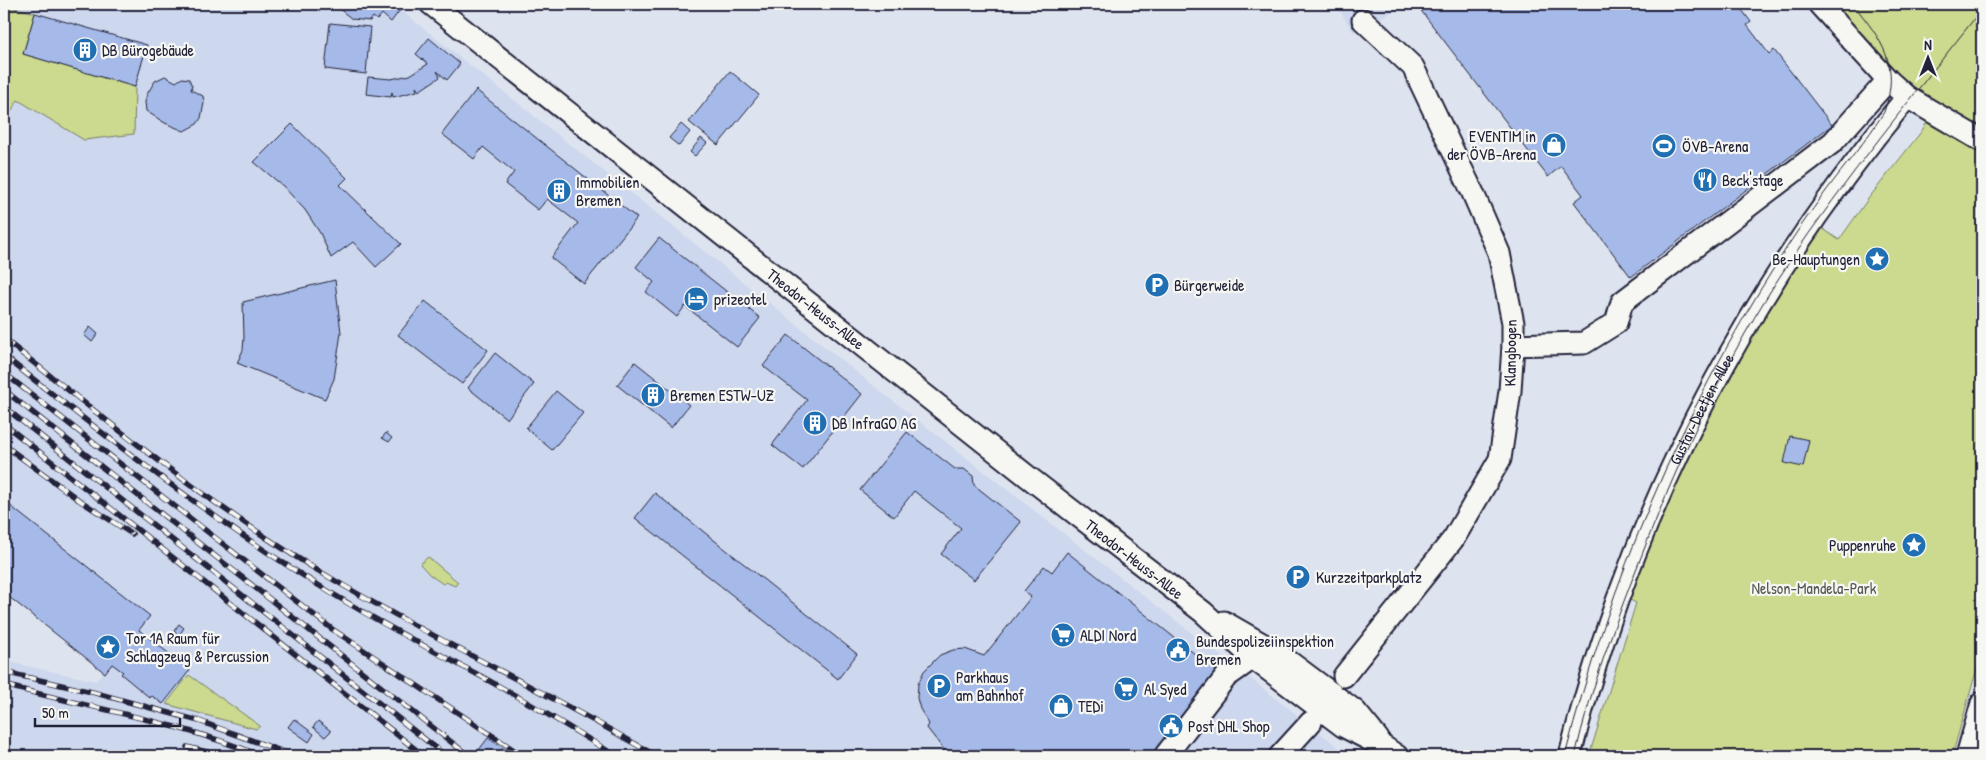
<svg xmlns="http://www.w3.org/2000/svg" width="1986" height="760" font-family="'Patrick Hand',sans-serif">
	<rect width="100%" height="100%" fill="#dee4ef"/>
	<filter id="ink" filterUnits="userSpaceOnUse"><feTurbulence type="fractalNoise" baseFrequency=".02" numOctaves="2"/><feDisplacementMap in="SourceGraphic" scale="10" xChannelSelector="R" yChannelSelector="G"/><feConvolveMatrix kernelMatrix="1 2 1 2 8 2 1 2 1" color-interpolation-filters="sRGB"/></filter>
	<g filter="url(#ink)">
		<path fill="#cdd7ed" d="M4,4H393L879,390L1350,756H4V661L96,681L147,619L4,505Z
			M1336,4H1408L1353,32Z"/>
		<path fill="#cbda8e" stroke="#767e64" d="M1830,4H1982V132L1928,98L1896,72Z
			M4,5L35,13L23,54L135,87L134,134L84,140L18,100L4,123L7,156L4,169Z
			M1929,119L1982,151V651L1952,756H1589L1636,603L1628,599L1670,495L1734,367L1819,226L1839,240L1868,199L1921,132Z
			M428,557L458,582L455,586L446,582L443,584L430,575L420,564Z
			M189,675L260,726L256,729L166,704Z"/>
		<path fill="#a5bae8" stroke="#22223b" d="M333,4H393L400,10L391,22L382,14L377,20L373,17L370,21L352,19Z
			M1416,4H1741L1739,6L1751,22L1747,25L1769,54L1774,50L1832,125L1631,277L1574,202L1583,195L1561,166L1548,177Z
			M35,13L147,45L135,87L23,54Z
			M330,23L370,27L366,74L325,69Z
			M429,38L460,64L447,80L437,71L440,77L419,91L416,87L417,91L393,97L392,92L391,97L366,94L368,77L391,79L410,75L428,64L416,54Z
			M730,71L759,95L718,145L689,122Z
			M165,76L176,82L182,78L189,79L192,86L191,90L203,96L204,103L201,118L197,124L184,131L165,123L146,111L145,102L147,94L155,81Z
			M476,90L637,218L584,284L551,258L578,223L547,199L538,210L505,184L514,172L483,147L474,159L442,134Z
			M292,124L347,178L340,185L401,244L376,267L353,242L331,258L320,233L305,210L283,186L254,162Z
			M681,124L690,132L679,146L669,138Z
			M701,138L707,143L695,156L690,152Z
			M659,238L760,318L737,347L685,306L677,317L646,292L654,282L636,267Z
			M335,280L341,333L334,379L325,399L237,363L243,350L244,337L243,302Z
			M425,301L488,350L462,384L398,335Z
			M90,327L98,334L92,342L84,335Z
			M788,335L862,394L803,469L772,445L807,400L763,366Z
			M495,353L534,384L507,419L468,388Z
			M635,362L689,405L671,428L617,385Z
			M556,391L583,413L552,450L526,428Z
			M907,432L955,469H964L973,476L974,485L1021,522L974,580L941,554L961,528L914,491L894,517L860,490Z
			M386,433L392,438L389,442L382,438Z
			M1790,436L1809,440L1803,467L1784,463Z
			M655,493L857,654L838,679L635,518Z
			M4,501L150,616L139,630L190,670L163,704L152,696L150,698L121,674L123,672L112,664L105,673L4,593Z
			M1067,552L1220,674L1154,756H949L927,728L929,724L920,709L917,698L918,684L924,671L940,655L953,650L965,649L984,656L1031,597L1024,591L1044,566L1052,572Z
			M179,624L184,628L179,635L174,631Z
			M294,719L314,734L309,742L288,727Z
			M318,721L331,731L325,737L313,727Z
			M488,738L515,756H476L475,755Z
			M353,749L360,754L359,756L350,755Z"/>
		<g fill="none" stroke-linecap="round" stroke-linejoin="round">
			<defs>
				<g id="minor">
					<path id="s1" d="M431,4L1027,476L1203,612L1253,658L1343,726L1384,747L1397,756"/>
					<path d="M1819,4L1888,80L1907,97L1982,141"/>
					<path d="M1513,345L1584,343L1616,323L1622,302L1833,142L1888,80"/>
					<path d="M1224,622L1276,652L1355,711L1378,739"/>
					<path d="M1344,676L1454,538L1500,459L1510,391L1513,345V323L1499,253L1472,191L1413,67L1363,20"/>
					<path d="M1165,756L1226,677L1253,658"/>
					<path d="M1280,756L1311,722"/>
					<path id="s2" d="M1570,756C1582,704 1599,652 1617,601C1684,415 1781,249 1907,97"/>
					<path d="M1967,756L1982,703"/>
				</g>
			</defs>
			<use href="#minor" stroke="#22223b" stroke-width="25"/>
			<use href="#minor" stroke="#f6f6f2" stroke-width="21"/>
			<path stroke="#22223b" stroke-width="1" d="M1565,756C1611,580 1679,417 1777,263C1792,238 1809,214 1826,191C1845,165 1867,140 1884,112C1901,65 1882,40 1853,4
				M1575,756C1591,687 1617,618 1643,552C1682,452 1727,356 1786,267C1846,177 1915,94 1982,9"/>
			<defs>
				<path id="rail" d="M4,339C110,423 216,511 334,580C439,642 551,694 656,756
					M4,356C100,432 196,507 299,573C355,609 414,641 473,672C522,698 569,727 616,756
					M4,373L332,629L523,756
					M4,390L469,756
					M4,407L446,756
					M4,424L424,756
					M4,445L79,500L132,534
					M4,672L92,692L199,721L295,756
					M4,685C90,708 179,722 261,756
					M187,747L223,756"/>
			</defs>
			<use href="#rail" stroke="#22223b" stroke-width="5.5"/>
			<use href="#rail" stroke="#f6f6f2" stroke-width="4" stroke-dasharray="11" stroke-linecap="butt"/>
		</g>
	</g>
	<defs>
		<symbol id="building-disc" viewBox="-11 -11 22 22"><circle r="9.5" fill="#1f6fb2" stroke="#f6f6f2"/><path d="M-4-6H4V6H1V3H-1V6H-4ZM-2.5-4.3h1.7v1.8h-1.7ZM.8-4.3h1.7v1.8H.8ZM-2.5-1h1.7V.8h-1.7ZM.8-1h1.7V.8H.8Z" fill="#fff"/></symbol>
		<symbol id="shop-disc" viewBox="-11 -11 22 22"><circle r="9.5" fill="#1f6fb2" stroke="#f6f6f2"/><path d="M-5-2.5h2.3a2.7 3.5 0 0 1 5.4 0H5L5.5 6h-11ZM-1.5-2.5h3a1.5 2.3 0 0 0-3 0Z" fill="#fff"/></symbol>
		<symbol id="stadium-disc" viewBox="-11 -11 22 22"><circle r="9.5" fill="#1f6fb2" stroke="#f6f6f2"/><path d="M0-5a6.5 5 0 1 0 0 10a6.5 5 0 1 0 0-10ZM-3.5-1.8h7v3.6h-7Z" fill="#fff"/></symbol>
		<symbol id="restaurant-disc" viewBox="-11 -11 22 22"><circle r="9.5" fill="#1f6fb2" stroke="#f6f6f2"/><path d="M-5-6h1v4h1v-4h1v4h1v-4h1v5L-1.5 .5V6h-2V.5L-5-1ZM5-6V6H3V1.5H1.5Q1.5-4 5-6Z" fill="#fff"/></symbol>
		<symbol id="sight-disc" viewBox="-11 -11 22 22"><circle r="9.5" fill="#1f6fb2" stroke="#f6f6f2"/><path d="M0-6L1.8-2.2L6-1.7L2.9 1.2L3.7 5.4L0 3.3L-3.7 5.4L-2.9 1.2L-6-1.7L-1.8-2.2Z" fill="#fff"/></symbol>
		<symbol id="parking-disc" viewBox="-11 -11 22 22"><circle r="9.5" fill="#1f6fb2" stroke="#f6f6f2"/><path d="M-3.5-5.5H1a3.5 3.5 0 0 1 0 7H-1V5.5H-3.5ZM-1-3.4V-.6H.8a1.4 1.4 0 0 0 0-2.8Z" fill="#fff"/></symbol>
		<symbol id="hotel-disc" viewBox="-11 -11 22 22"><circle r="9.5" fill="#1f6fb2" stroke="#f6f6f2"/><path d="M-6-4.5h1.5V1H6V5H4.5V3h-9V5H-6ZM-4 0a1.8 1.8 0 1 1 3.6 0ZM.5 0V-2.5h3Q6-2.5 6 0Z" fill="#fff"/></symbol>
		<symbol id="supermarket-disc" viewBox="-11 -11 22 22"><circle r="9.5" fill="#1f6fb2" stroke="#f6f6f2"/><path d="M-6-5.5h2.5l.6 2H6L4.5 2H-2.5L-4.4-4H-6ZM-1.5 3.2a1.3 1.3 0 1 0 .1 0ZM3 3.2a1.3 1.3 0 1 0 .1 0Z" fill="#fff"/></symbol>
		<symbol id="civic-disc" viewBox="-11 -11 22 22"><circle r="9.5" fill="#1f6fb2" stroke="#f6f6f2"/><path d="M-.6-6.5H3V-4.5H.6V-3L4-1V1h2V6H-6V1h2V-1L-.6-3ZM-1.2 2.5V6h2.4V2.5Z" fill="#fff"/></symbol>
	</defs>
	<g fill-rule="evenodd">
		<use href="#building-disc" x="71" y="36" width="28" height="28"/>
		<use href="#shop-disc" x="1540" y="131" width="28" height="28"/>
		<use href="#stadium-disc" x="1650" y="132" width="28" height="28"/>
		<use href="#restaurant-disc" x="1691" y="166" width="28" height="28"/>
		<use href="#building-disc" x="545" y="177" width="28" height="28"/>
		<use href="#sight-disc" x="1863" y="245" width="28" height="28"/>
		<use href="#parking-disc" x="1143" y="271" width="28" height="28"/>
		<use href="#hotel-disc" x="682" y="285" width="28" height="28"/>
		<use href="#building-disc" x="639" y="381" width="28" height="28"/>
		<use href="#building-disc" x="801" y="409" width="28" height="28"/>
		<use href="#sight-disc" x="1900" y="531" width="28" height="28"/>
		<use href="#parking-disc" x="1284" y="563" width="28" height="28"/>
		<use href="#supermarket-disc" x="1049" y="621" width="28" height="28"/>
		<use href="#sight-disc" x="94" y="633" width="28" height="28"/>
		<use href="#civic-disc" x="1164" y="636" width="28" height="28"/>
		<use href="#parking-disc" x="925" y="672" width="28" height="28"/>
		<use href="#supermarket-disc" x="1112" y="675" width="28" height="28"/>
		<use href="#shop-disc" x="1047" y="692" width="28" height="28"/>
		<use href="#civic-disc" x="1157" y="712" width="28" height="28"/>
	</g>
	<g text-anchor="middle" dominant-baseline="central" stroke-width="4.5" stroke-linejoin="round" paint-order="stroke">
		<g font-size="16" fill="#22223b" stroke="#f6f6f2" text-anchor="start">
			<text x="102" y="50">DB Bürogebäude</text>
			<text x="1536" y="136" text-anchor="end">EVENTIM in<tspan x="1536" dy="18">der ÖVB-Arena</tspan></text>
			<text x="1682" y="146">ÖVB-Arena</text>
			<text x="1722" y="180">Beck'stage</text>
			<text x="576" y="182">Immobilien<tspan x="576" dy="18">Bremen</tspan></text>
			<text x="1860" y="259" text-anchor="end">Be-Hauptungen</text>
			<text x="1174" y="285">Bürgerweide</text>
			<text x="714" y="299">prizeotel</text>
			<text x="670" y="395">Bremen ESTW-UZ</text>
			<text x="832" y="423">DB InfraGO AG</text>
			<text x="1896" y="545" text-anchor="end">Puppenruhe</text>
			<text x="1316" y="577">Kurzzeitparkplatz</text>
			<text x="1080" y="635">ALDI Nord</text>
			<text x="126" y="638">Tor 1A Raum für<tspan x="126" dy="18">Schlagzeug &amp; Percussion</tspan></text>
			<text x="1196" y="641">Bundespolizeiinspektion<tspan x="1196" dy="18">Bremen</tspan></text>
			<text x="956" y="677">Parkhaus<tspan x="956" dy="18">am Bahnhof</tspan></text>
			<text x="1144" y="689">Al Syed</text>
			<text x="1078" y="706">TEDi</text>
			<text x="1188" y="726">Post DHL Shop</text>
		</g>
		<g font-size="16" fill="#22223b" stroke="#f6f6f2">
			<text stroke="none"><textPath href="#s1" startOffset="491">Theodor-Heuss-Allee</textPath></text>
			<text transform="translate(1510 353) rotate(-89)">Klangbogen</text>
			<text stroke="none"><textPath href="#s2" startOffset="372">Gustav-Deetjen-Allee</textPath></text>
			<text stroke="none"><textPath href="#s1" startOffset="896">Theodor-Heuss-Allee</textPath></text>
		</g>
		<g font-size="16" fill="#555954" stroke="#f6f6f2">
			<text x="1814" y="588">Nelson-Mandela-Park</text>
		</g>
	</g>
	<rect width="1986" height="760" fill="none" stroke="#f6f6f2" stroke-width="20"/>
	<rect x="10" y="10" width="1966" height="740" fill="none" stroke="#22223b" stroke-width="2" filter="url(#ink)"/>
	<g transform="translate(1928 58)" stroke="#f6f6f2" stroke-width="4" paint-order="stroke">
	<path d="M0-4L9 19L0 12L-9 19Z" fill="#22223b"/>
	<text y="-8" font-size="14" font-weight="bold" text-anchor="middle" fill="#22223b">N</text>
	</g>
	<path d="M35 718v8h145v-8" fill="none" stroke="#22223b" stroke-width="2.5"/>
	<text x="42" y="718" font-size="15" fill="#22223b" stroke="#f6f6f2" stroke-width="4" paint-order="stroke">50 m</text>
</svg>
